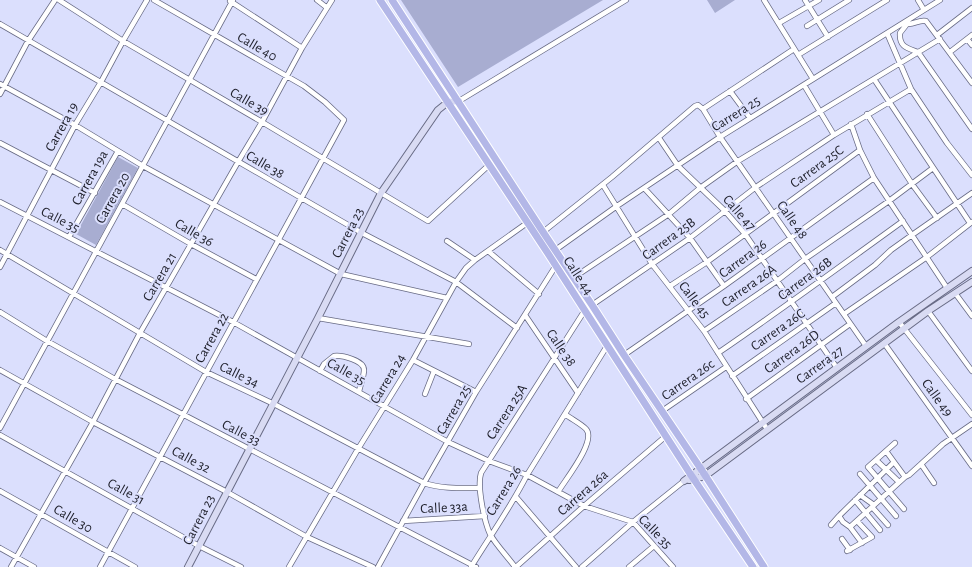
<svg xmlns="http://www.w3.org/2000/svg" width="972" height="567" font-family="'Alegreya Sans',sans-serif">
	<rect width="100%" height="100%" fill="#dbdffd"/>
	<path fill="#a8add1" d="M401,0H603L458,87Z
		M707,0H735L715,13Z
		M118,157L138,168L96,245L76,234Z"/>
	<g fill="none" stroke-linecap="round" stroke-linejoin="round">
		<defs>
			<path id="street" d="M59,0L123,41L262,122L428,221L489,165
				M317,0L326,7
				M764,0L813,79
				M805,0L828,37
				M918,0L924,10
				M230,1L302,48
				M779,23L819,0
				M904,23C912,27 918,19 926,21L972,83
				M0,24L362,233L456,282L517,328
				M907,24L900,33C899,47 907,48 918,52L972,129
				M807,26L849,0
				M887,33L911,89L947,143L972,175
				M937,35L972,8
				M967,39L972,45
				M950,52L972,35
				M798,55L887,0
				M874,79L970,223
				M0,84L75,125L143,166L341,274L447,298
				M804,85L834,135
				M730,91L750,118
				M0,94L28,41L55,0
				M459,101L626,0
				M703,109L794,49
				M867,114L912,184L937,218
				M851,124L860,150L874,178L947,288
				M659,138L678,166L725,211L745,234L837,368
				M0,143L95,193
				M603,185L652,264L704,331L767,429
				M645,189L690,238L724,286
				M0,202L233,322L448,442L489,461L527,475L584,506L633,522L673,567
				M122,204L191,244L256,279
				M543,232L612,177L695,106L698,105L703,109L720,137L866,346
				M69,237L118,151
				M447,241L475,260
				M0,250L206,372L274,404L424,483C442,489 460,488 479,488
				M488,251L539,294
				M554,251L617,206L720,137L940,0
				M0,267L75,125L101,82L123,41L147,0
				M573,278L669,214L700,188L738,161L940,39
				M670,286L707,262L860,150
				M955,293L972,316
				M832,297L875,265L891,250L912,235L972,193
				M592,305L690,238L756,187L834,135L911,89
				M928,311L972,371
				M0,312L47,341L115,379L476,567
				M844,314L927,257L972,222
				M525,315L578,393
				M318,318L469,344
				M899,322L972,415
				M704,331L777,281L805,259L889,201L933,168
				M884,343L972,466
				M718,353C781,310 842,265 903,221
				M624,355L724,286L874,178
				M413,360L476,392
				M0,370L93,422L227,492L307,537L373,567
				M320,371L324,364L334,356C341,355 364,360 364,370C364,377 360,385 359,392
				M732,376L836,303
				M425,394L434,371
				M746,399L850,324
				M662,411L726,367
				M0,428L233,0
				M0,435L199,546L241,567
				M895,443L868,467L904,509
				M886,451L894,462
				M876,460L899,482
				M921,464L934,483
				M860,474L896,516
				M905,477L894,462L841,514L839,516L843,522L850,527L905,477L909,475L943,444L972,424
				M0,491L135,567
				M558,492C565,480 597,441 586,429C580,423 571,419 565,414
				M860,495L874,505
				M516,497L576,567
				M855,500L880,530
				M872,507L888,525
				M403,521L485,516
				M831,525L839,516
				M850,527L862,543
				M842,539L850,550
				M0,548L34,567
				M847,551L872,537L857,521
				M11,567L93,422L140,333L238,162L262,122L302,48L332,0
				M100,567L344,120L325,102L304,86L154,0
				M289,567L358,449L413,360L456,282L466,268L475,260L527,223
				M378,567L424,483L476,392L555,267
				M471,567C490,536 511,507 527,475L607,346
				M515,567C508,557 496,545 490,534C484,521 477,486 481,473L585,310
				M516,567L584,506L666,436
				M582,567L633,522L684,481
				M629,567L654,546"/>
			<path id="secondary" d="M689,480L705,476L928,311L972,282
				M684,481L899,322L972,271
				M188,567L318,318L381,193L438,110L448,102L459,101"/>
			<path id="primary" d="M380,0L549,255L691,475L753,567
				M392,0L543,232L592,305L624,355L701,469L764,567"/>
		</defs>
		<use href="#street" stroke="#686b85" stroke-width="6"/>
		<use href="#secondary" stroke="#686b85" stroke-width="8"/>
		<use href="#primary" stroke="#fff" stroke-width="9"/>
		<use href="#street" stroke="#fff" stroke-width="4.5"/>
		<use href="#secondary" stroke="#d9dbf3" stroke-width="6"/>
		<use href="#primary" stroke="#b3b7e7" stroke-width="7"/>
	</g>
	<g text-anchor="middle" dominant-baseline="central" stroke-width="4" stroke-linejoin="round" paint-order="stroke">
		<g font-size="14" fill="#1e1f2a" stroke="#dbdffd">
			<text transform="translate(257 47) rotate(30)">Calle 40</text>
			<text transform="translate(249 102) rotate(30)">Calle 39</text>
			<text transform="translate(736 114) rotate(-32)">Carrera 25</text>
			<text transform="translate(62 127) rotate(-61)">Carrera 19</text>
			<text transform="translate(265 165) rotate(30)">Calle 38</text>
			<text transform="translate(817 167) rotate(-36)">Carrera 25C</text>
			<text transform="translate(90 178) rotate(-61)">Carrera 19a</text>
			<text transform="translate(113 198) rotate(-61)">Carrera 20</text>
			<text transform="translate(739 213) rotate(49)">Calle 47</text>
			<text transform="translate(60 220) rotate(27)">Calle 35</text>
			<text transform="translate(792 220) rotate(55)">Calle 48</text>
			<text transform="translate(194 233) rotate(30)">Calle 36</text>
			<text transform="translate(348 233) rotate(-63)">Carrera 23</text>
			<text transform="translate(669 239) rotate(-36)">Carrera 25B</text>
			<text transform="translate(743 259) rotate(-36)">Carrera 26</text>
			<text transform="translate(578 276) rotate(57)">Calle 44</text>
			<text transform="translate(160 277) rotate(-60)">Carrera 21</text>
			<text transform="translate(805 279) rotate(-36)">Carrera 26B</text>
			<text transform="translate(749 286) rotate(-35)">Carrera 26A</text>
			<text transform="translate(694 300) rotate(53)">Calle 45</text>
			<text transform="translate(778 330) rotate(-35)">Carrera 26C</text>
			<text transform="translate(212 338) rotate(-61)">Carrera 22</text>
			<text transform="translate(561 348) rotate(56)">Calle 38</text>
			<text transform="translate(792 352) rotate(-36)">Carrera 26D</text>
			<text transform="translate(820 365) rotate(-36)">Carrera 27</text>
			<text transform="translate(346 372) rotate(29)">Calle 35</text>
			<text transform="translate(239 375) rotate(26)">Calle 34</text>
			<text transform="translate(388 379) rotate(-59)">Carrera 24</text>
			<text transform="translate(688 380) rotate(-35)">Carrera 26c</text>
			<text transform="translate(937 398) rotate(54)">Calle 49</text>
			<text transform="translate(454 410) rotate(-60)">Carrera 25</text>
			<text transform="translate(507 412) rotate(-57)">Carrera 25A</text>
			<text transform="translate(241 433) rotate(27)">Calle 33</text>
			<text transform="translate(191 460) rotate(28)">Calle 32</text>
			<text transform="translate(504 491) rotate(-59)">Carrera 26</text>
			<text transform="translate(126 492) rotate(29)">Calle 31</text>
			<text transform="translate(583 493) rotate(-41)">Carrera 26a</text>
			<text transform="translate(444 508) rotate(-3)">Calle 33a</text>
			<text transform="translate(73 519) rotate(30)">Calle 30</text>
			<text transform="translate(199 520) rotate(-63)">Carrera 23</text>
			<text transform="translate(655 532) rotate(46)">Calle 35</text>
		</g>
	</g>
</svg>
